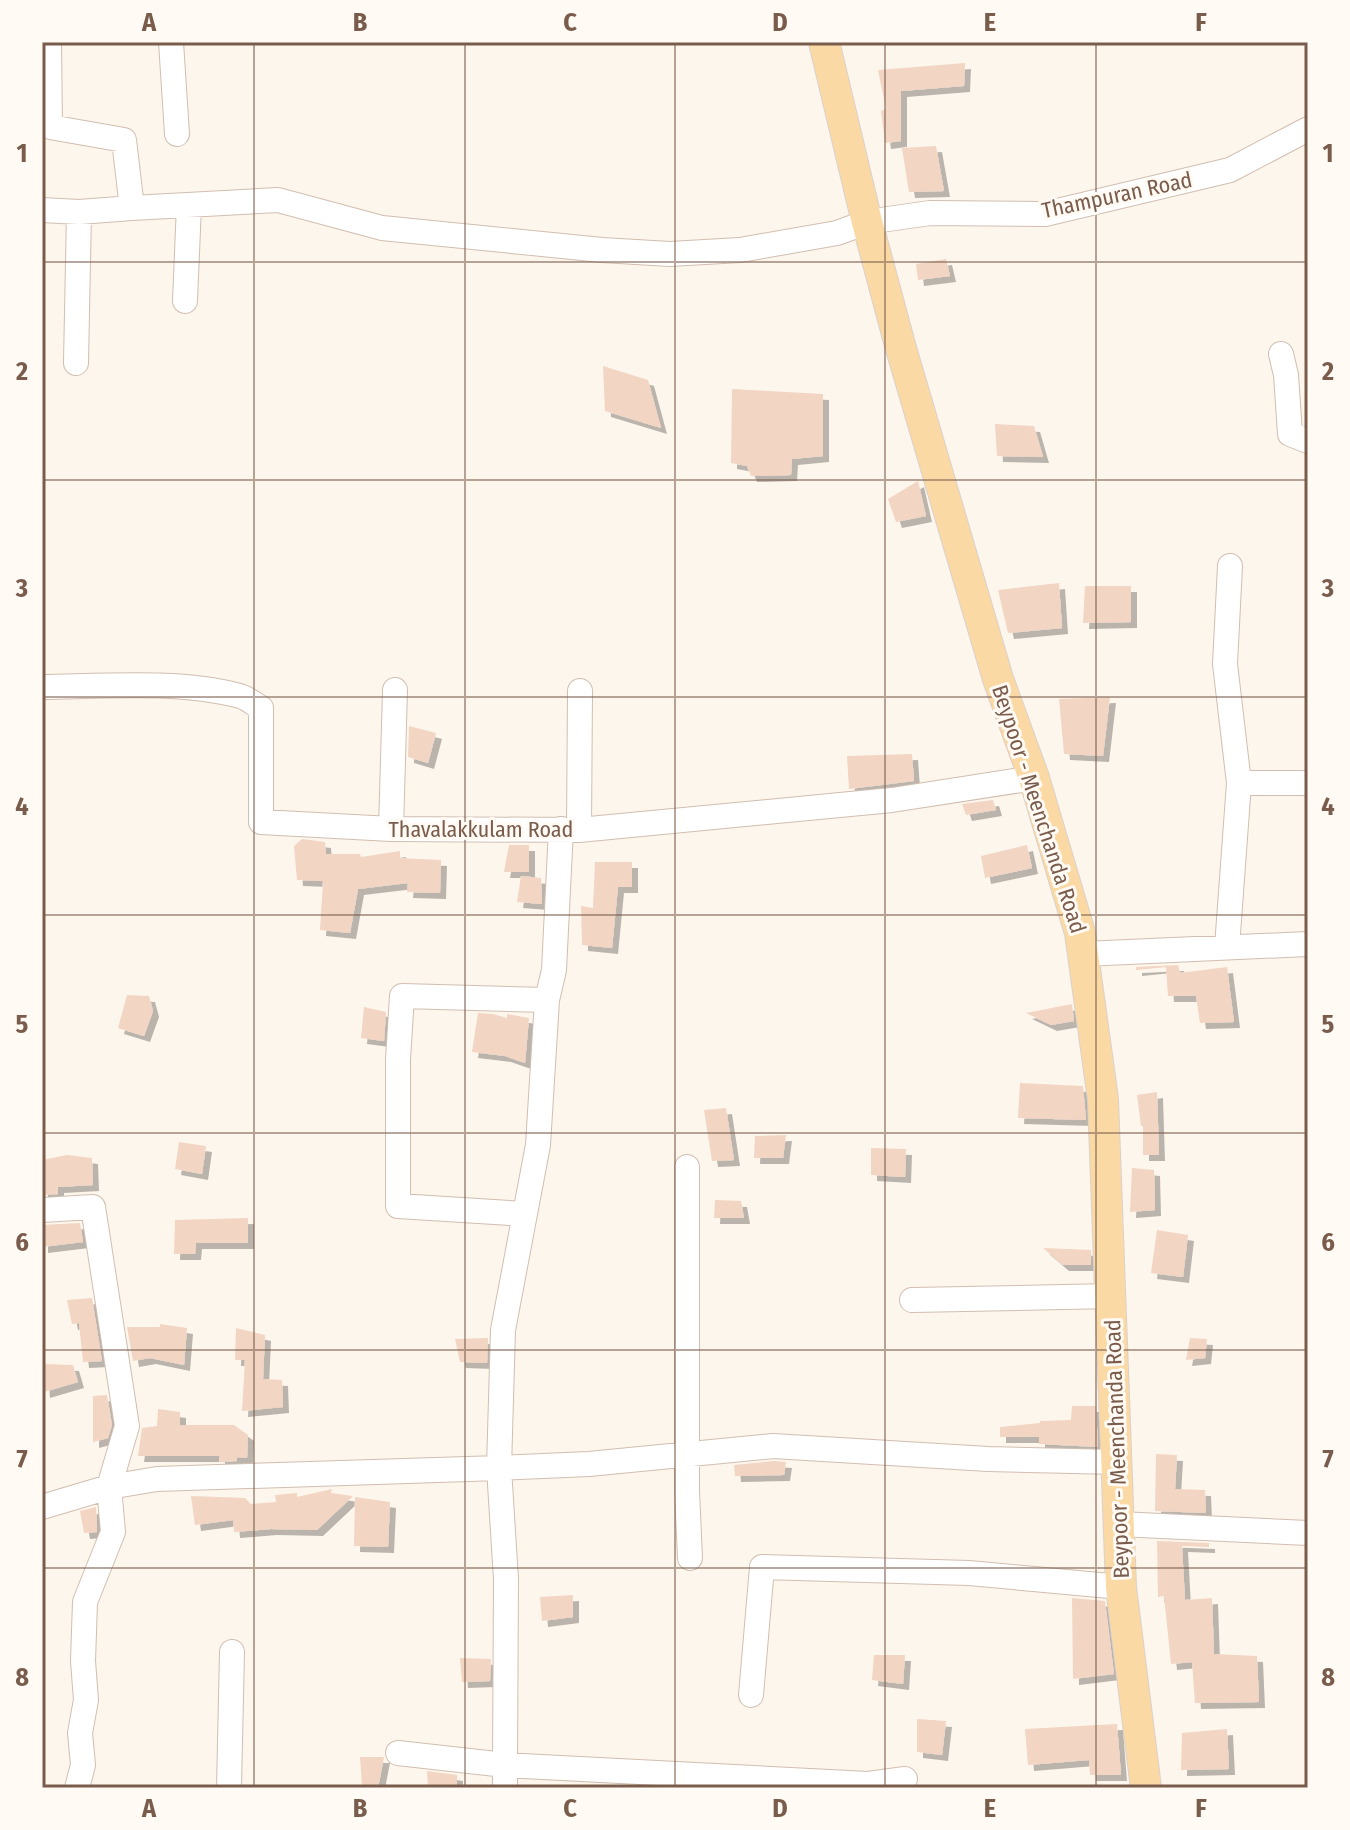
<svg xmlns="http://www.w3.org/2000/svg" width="1350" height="1830" font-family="'Fira Sans Condensed',sans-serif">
	<defs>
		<filter id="shadow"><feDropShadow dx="6" dy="6" stdDeviation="0" flood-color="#0004"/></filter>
	</defs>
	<rect width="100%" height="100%" fill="#fdf6ec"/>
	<path fill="#f3d5c3" filter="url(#shadow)" d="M965,63L964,86L901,91V141L885,143L881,111L886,109L878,70Z
		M936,146L944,191L909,192L902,148Z
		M946,259L950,276L918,280L916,264Z
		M603,366L648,380L661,428L605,411Z
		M732,389L823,394V456L792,459L791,475L751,476L747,466L731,463Z
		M995,424L1034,426L1043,457L997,456Z
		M918,481L926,516L896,522L888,499Z
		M1059,583L1062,628L1008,633L998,590Z
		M1085,586H1131V622L1083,623Z
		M1110,697L1103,756L1064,754L1059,699Z
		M409,726L436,733L428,763L408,757Z
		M912,754L914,781L849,789L847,756Z
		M993,800L996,810L966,815L962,804Z
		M302,839L325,842L326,854H360L361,857L400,851V858L441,860L440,893L407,892L408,883L358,889L350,933L320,930L323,881L297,880L294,846Z
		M509,845H529V872H504Z
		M1027,845L1032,868L985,878L981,856Z
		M595,862H632V887H618L612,948L582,945L581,906L593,908Z
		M521,876L541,878L542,904L517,902Z
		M1178,965L1180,973L1227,967L1234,1022L1200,1023L1196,996H1168L1166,967L1136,970V967Z
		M127,995L149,996L153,1011L144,1036L118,1028Z
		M1072,1004L1074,1021L1051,1025L1026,1013Z
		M364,1007L386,1012L384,1041L361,1038Z
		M478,1013L493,1014L507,1018V1014L529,1018L525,1063L505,1056L472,1052Z
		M1020,1083L1083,1086L1086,1120L1018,1118Z
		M1157,1092L1159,1155H1143V1126H1141L1137,1095Z
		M726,1108L734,1160L712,1161L704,1110Z
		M786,1135L783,1158H754L755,1136Z
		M179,1142L206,1146L202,1174L175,1169Z
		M871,1148L906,1149L905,1177L871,1175Z
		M67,1155L92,1158L93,1185L58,1187V1194L42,1195V1160Z
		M1132,1168L1154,1170L1155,1210L1130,1212Z
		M715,1200L741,1201L744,1218H714Z
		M248,1218V1243H196L195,1254H174L175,1220Z
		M80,1223L83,1242L42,1247V1225Z
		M1157,1230L1188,1235L1183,1277L1151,1273Z
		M1043,1248L1091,1250V1265H1063Z
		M92,1298L102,1361L83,1362L79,1323L72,1324L67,1300Z
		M160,1324L187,1328L184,1365L150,1358L133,1361L127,1327H160Z
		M236,1328L265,1335L263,1379L282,1380L283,1407L242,1411L245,1360H235Z
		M488,1338L487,1363L460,1362L455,1339Z
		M1190,1338L1207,1339L1205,1358L1186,1360Z
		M42,1364L73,1365L78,1382L44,1392Z
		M107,1395L112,1425L108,1438L93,1442V1396Z
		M1072,1406H1096L1098,1447L1039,1444V1437H1000V1427L1040,1423V1421L1071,1420Z
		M158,1409L180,1412V1425H234L248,1435L247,1458L237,1457V1461L219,1462V1456H138L142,1428L157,1426Z
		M1156,1454L1177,1455L1175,1489L1205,1490L1206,1513L1155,1511Z
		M773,1461L786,1462L784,1475L735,1476L734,1465Z
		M332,1489L331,1493L353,1496L317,1530L271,1529L234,1532L233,1520L195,1525L191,1496L245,1498L251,1504L276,1502L275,1495L297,1493V1497Z
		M355,1497L390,1502L388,1547L354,1546Z
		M96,1507L97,1532L84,1533L80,1511Z
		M1157,1541L1209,1543V1547L1182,1546L1185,1600L1212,1598L1214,1654L1257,1656L1259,1702L1195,1703L1192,1662L1171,1664L1164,1596L1158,1597Z
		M573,1595V1617L542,1621L540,1597Z
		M1072,1598L1105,1601L1114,1674L1073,1679Z
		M874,1655H905L903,1684L872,1680Z
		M460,1658L491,1659L490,1681L462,1682Z
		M917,1719L946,1721L942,1755L917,1752Z
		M1117,1724L1121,1775H1090L1089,1760L1028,1765L1025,1729Z
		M1227,1729L1229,1769L1181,1770L1182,1733Z
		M360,1757H384L378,1788L362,1786Z
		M427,1771L457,1775V1788H428Z"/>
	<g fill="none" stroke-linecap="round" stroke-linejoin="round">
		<defs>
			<path id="minor" d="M49,42L50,127L124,140L132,208L278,200L382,228L602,250L670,254L740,250L837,233L867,222L930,213L1045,214L1230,170L1308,129
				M171,42L177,134
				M42,210L79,212L132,208
				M185,301L189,205
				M1281,354L1286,375L1290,434L1308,441
				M76,363L79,212
				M42,687C105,686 179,680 240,696C247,698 254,704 261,708V822L391,829L579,830L892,800L1034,778
				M1239,783H1308
				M391,829L395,690
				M579,830L580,691
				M1227,947L1239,783L1225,664L1230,566
				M1084,954L1308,944
				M687,1167V1491L690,1558
				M42,1210L93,1207L127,1426L109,1487L113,1532L85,1602L83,1661L86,1700L80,1733L83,1765L77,1788
				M525,1214L398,1206V1059L402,996L547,1000
				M912,1300L1112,1296
				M42,1507L109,1487L157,1479L499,1468L589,1464L773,1446L988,1459L1117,1462
				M1119,1524L1308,1533
				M751,1695L762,1567L969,1573L1121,1587
				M398,1753L505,1765L506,1579L499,1468L503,1330L538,1145L547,1000L554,970L561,829
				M229,1788L232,1652
				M505,1788V1765L868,1784L905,1779"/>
			<path id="major" d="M824,42L867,222L900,345L998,679L1034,778L1080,933L1103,1099L1121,1587L1146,1788"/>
		</defs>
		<use href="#minor" stroke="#d1beb0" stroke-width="26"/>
		<use href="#major" stroke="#dad1cd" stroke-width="32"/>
		<use href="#minor" stroke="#fff" stroke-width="24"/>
		<use href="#major" stroke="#fbd9a5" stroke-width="30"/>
	</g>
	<path fill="none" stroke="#7a5c4d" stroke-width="2" stroke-opacity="0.55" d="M254,42V1788M465,42V1788M675,42V1788M885,42V1788M1096,42V1788M42,262H1308M42,480H1308M42,697H1308M42,915H1308M42,1133H1308M42,1350H1308M42,1568H1308"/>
	<g text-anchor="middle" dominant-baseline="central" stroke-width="6" stroke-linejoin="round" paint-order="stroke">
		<g font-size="22" fill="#7a5c4d" stroke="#fffaf3">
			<text transform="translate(1117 195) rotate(-12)">Thampuran Road</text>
			<text transform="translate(1039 809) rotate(72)">Beypoor - Meenchanda Road</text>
			<text x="481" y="829">Thavalakkulam Road</text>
			<text transform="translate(1117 1449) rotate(-92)">Beypoor - Meenchanda Road</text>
		</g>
	</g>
	<rect width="1350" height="1830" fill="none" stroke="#fffaf3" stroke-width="88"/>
	<rect x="44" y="44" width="1262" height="1742" fill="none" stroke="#7a5c4d" stroke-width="3"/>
	<g font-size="26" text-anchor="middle" font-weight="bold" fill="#7a5c4d">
		<text x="149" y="31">A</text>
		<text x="360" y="31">B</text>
		<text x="570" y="31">C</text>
		<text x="780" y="31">D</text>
		<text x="990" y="31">E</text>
		<text x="1201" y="31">F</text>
		<text x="22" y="162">1</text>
		<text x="1328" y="162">1</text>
		<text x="22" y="380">2</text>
		<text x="1328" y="380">2</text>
		<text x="22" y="597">3</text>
		<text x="1328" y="597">3</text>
		<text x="22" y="815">4</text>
		<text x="1328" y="815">4</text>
		<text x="22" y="1033">5</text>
		<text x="1328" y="1033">5</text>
		<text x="22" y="1251">6</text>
		<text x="1328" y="1251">6</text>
		<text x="22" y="1468">7</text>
		<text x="1328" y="1468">7</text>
		<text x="22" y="1686">8</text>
		<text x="1328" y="1686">8</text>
		<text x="149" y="1817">A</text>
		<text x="360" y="1817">B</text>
		<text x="570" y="1817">C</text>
		<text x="780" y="1817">D</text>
		<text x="990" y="1817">E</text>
		<text x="1201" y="1817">F</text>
	</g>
</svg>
